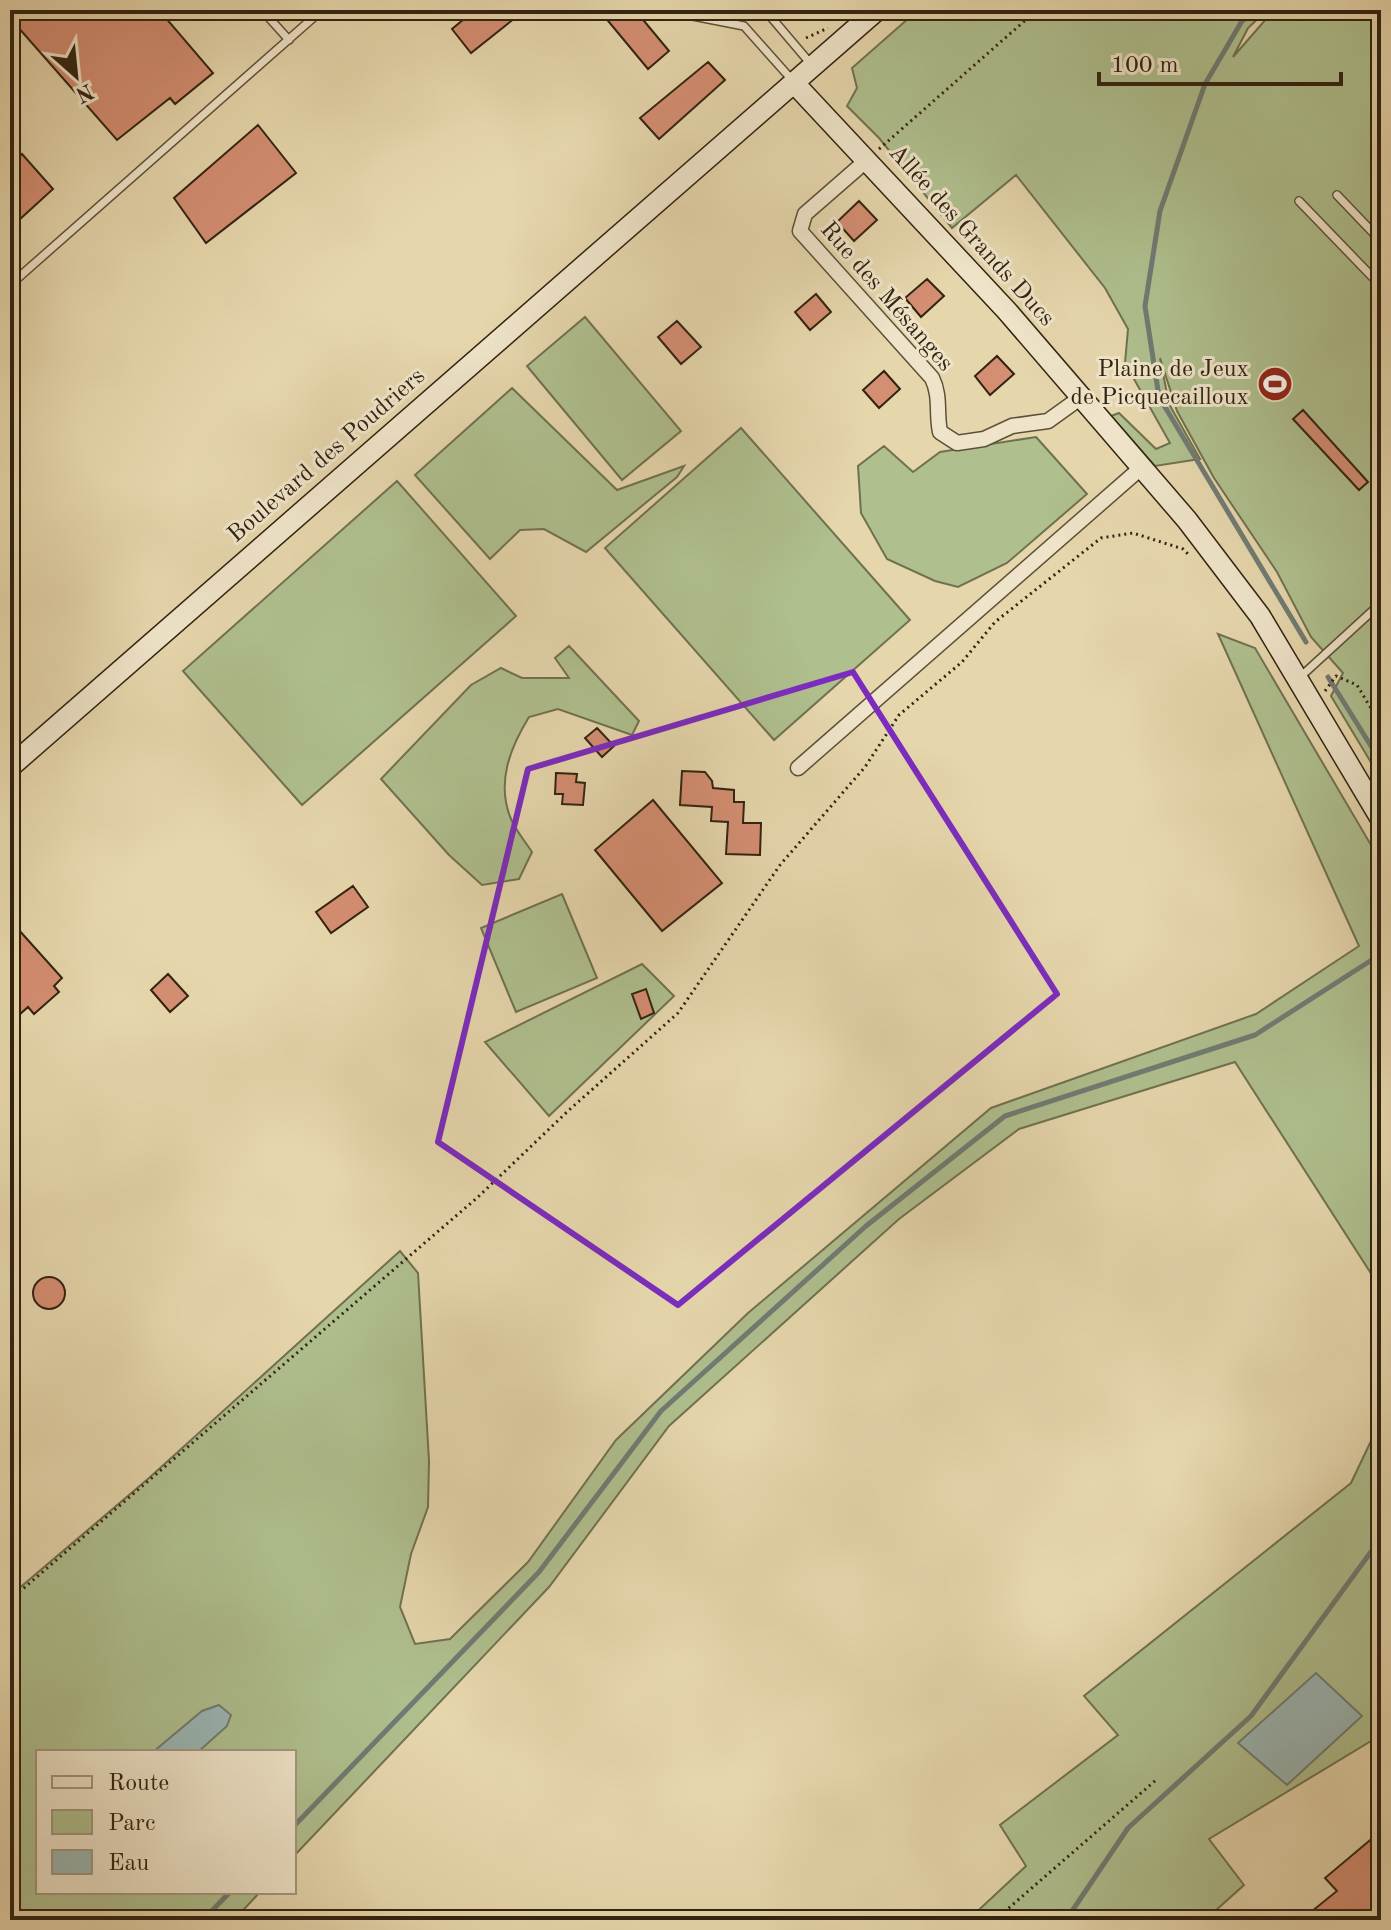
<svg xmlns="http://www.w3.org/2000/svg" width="1391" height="1930" font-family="'Old Standard TT',serif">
	<rect width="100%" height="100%" fill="#e6d6ac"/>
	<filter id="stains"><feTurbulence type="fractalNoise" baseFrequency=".0025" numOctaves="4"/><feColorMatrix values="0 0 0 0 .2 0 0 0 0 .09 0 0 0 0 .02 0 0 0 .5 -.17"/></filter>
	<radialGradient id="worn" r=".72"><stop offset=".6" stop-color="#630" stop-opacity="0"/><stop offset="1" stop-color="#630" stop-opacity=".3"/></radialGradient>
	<path fill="#afbf8e" stroke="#707150" stroke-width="2" d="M918,10H1267L1248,28L1233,57L1274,10H1381V779L1331,696L1343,673L1311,637L1277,572L1214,478L1177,411L1160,358L1169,404L1200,459L1155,466L1111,416L1119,413L1156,449L1170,443L1125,363L1128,329L1105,288L1016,175L952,228L879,138L847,106L857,88L852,68Z
		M585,317L681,431L622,480L527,366Z
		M512,388L617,490L684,466L677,477L586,552L544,529L520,530L490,559L415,475Z
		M741,428L910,620L774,740L605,548Z
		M1036,437L1087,494L1007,563L958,587L935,581L887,559L861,513L858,466L884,446L913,472L940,452Z
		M397,481L516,616L302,805L183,671Z
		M1218,634L1255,648L1381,862V1289L1235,1062L1019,1129L899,1219L669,1426L549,1587L294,1856V1752H38V1892H260L234,1920H10V1596L149,1478L400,1251L418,1273L429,1461L428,1507L411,1554L400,1607L415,1644L450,1639L528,1562L616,1440L748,1313L991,1108L1256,1014L1359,946Z
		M569,646L639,721L632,735L558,709L529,717C510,748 496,783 511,819C516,831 525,841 532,852L519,879L482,885L449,855L381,779L471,685L501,668L522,678H569L555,658Z
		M562,894L597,978L516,1012L481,928Z
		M642,964L674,996L549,1116L485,1042Z
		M1381,1420V1735L1209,1839L1244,1885L1205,1920H968L1026,1866L1000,1825L1118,1735L1084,1696L1351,1483Z"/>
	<path fill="#9ab6b4" stroke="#707b73" stroke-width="2" d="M1316,1673L1362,1716L1287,1785L1238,1743Z
		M219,1705L231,1715L227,1726L198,1752H153L202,1711Z"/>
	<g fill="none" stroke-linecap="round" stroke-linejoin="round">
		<path stroke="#707b73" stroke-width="5" d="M1258,10L1242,21L1205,84L1160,211L1145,306L1159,397L1306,642
			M1328,677L1381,762
			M294,1826L539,1572L661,1411L866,1226L1005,1116L1255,1035L1381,954
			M203,1920L230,1892
			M1066,1920L1128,1828L1251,1716L1381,1538"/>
	</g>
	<path fill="#d48e72" stroke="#312311" stroke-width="2" d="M10,10H159L213,73L175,104L170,98L117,140L10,18Z
		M475,10H525L471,53L452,29Z
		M599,10H635L669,51L648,69Z
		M708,62L725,80L659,139L640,118Z
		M258,125L296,173L206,243L174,198Z
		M22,154L53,189L19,220L10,210V164Z
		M859,201L877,220L854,241L837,222Z
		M927,279L944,296L921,317L905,298Z
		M816,294L831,312L810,330L795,312Z
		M677,321L701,347L681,364L658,337Z
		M997,356L1014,374L990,395L975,376Z
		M884,371L900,389L879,408L863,390Z
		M1303,410L1368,482L1359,490L1293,419Z
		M597,728L614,746L602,757L585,738Z
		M682,771L705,772L712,781L713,788L734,790V802H744L743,823H761L760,855L726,854L728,822L711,821L712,807L680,805Z
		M556,773L577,774L576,782L585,783L583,805L562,804L563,794H555Z
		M653,800L722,883L662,931L595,850Z
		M353,886L368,907L331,933L316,912Z
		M18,929L62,978L54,986L59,992L34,1014L28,1007L19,1015L10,1005V935Z
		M168,974L188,996L170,1012L151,990Z
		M646,989L654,1013L641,1019L632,994Z
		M33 1293a16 16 0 1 1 32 0a16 16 0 1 1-32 0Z
		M1381,1831V1920H1301L1337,1891L1325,1878Z"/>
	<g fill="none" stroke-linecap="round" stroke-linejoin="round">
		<defs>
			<path id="service" d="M262,10L289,40
				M688,10L693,16L744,26L793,81
				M765,10L810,63
				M1337,195L1381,241
				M1299,201L1381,286
				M10,285L322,10
				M1298,679L1381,603"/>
			<path id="minor" d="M867,160L805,214L800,231L932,378C941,396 936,413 940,432L957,443L984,439L1012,426L1048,421L1080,398
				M798,768L1142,467"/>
			<path id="secondary" d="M794,83L1007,311L1187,520L1260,616L1381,819
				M10,767L877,10"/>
		</defs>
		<use href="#service" stroke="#5e5038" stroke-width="10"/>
		<use href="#minor" stroke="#5e5038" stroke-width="17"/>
		<use href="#secondary" stroke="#312311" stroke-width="23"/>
		<path stroke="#312311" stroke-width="3" stroke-dasharray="2 4" stroke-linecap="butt" d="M806,38L828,28
			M879,149L1037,10
			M1325,691L1336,676L1357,685L1381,725
			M10,1600L478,1197L568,1111L678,1013L780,865L865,767L899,715L962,662L995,622L1101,538L1133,533L1183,549L1189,555
			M995,1920L1156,1780"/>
		<use href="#service" stroke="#efe4c9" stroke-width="7"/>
		<use href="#minor" stroke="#efe4c9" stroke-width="14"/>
		<use href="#secondary" stroke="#efe4c9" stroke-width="20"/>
	</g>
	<path fill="none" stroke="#7b2cbf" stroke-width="6" stroke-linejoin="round" d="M853,672L1057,994L678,1305L438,1142L528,769Z"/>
	<defs>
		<symbol id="stadium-disc" viewBox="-11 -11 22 22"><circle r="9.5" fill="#8f2418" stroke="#efe4c9"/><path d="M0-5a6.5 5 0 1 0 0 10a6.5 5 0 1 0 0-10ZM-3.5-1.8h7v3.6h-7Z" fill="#fff"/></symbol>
	</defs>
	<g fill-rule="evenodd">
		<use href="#stadium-disc" x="1255" y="364" width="40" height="40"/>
	</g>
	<g text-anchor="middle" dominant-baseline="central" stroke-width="6" stroke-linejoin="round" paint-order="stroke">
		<g font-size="24" fill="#312311" stroke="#efe4c9">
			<text transform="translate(971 236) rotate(48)">Allée des Grands Ducs</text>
			<text transform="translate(886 297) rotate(49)">Rue des Mésanges</text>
			<text transform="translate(327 456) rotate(-41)">Boulevard des Poudriers</text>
		</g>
		<g font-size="24" fill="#312311" stroke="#efe4c9" text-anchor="end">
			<text x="1249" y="370">Plaine de Jeux<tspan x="1249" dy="28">de Picquecailloux</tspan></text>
		</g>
	</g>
	<rect width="1391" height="1930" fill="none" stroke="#e6d6ac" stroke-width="40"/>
	<rect x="12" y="12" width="1367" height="1906" fill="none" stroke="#312311" stroke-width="4"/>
	<rect x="20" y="20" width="1351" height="1890" fill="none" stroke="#312311" stroke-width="2"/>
	<rect x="36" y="1750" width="260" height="144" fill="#efe4c9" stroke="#a3977f" stroke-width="2"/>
	<rect x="52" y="1776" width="40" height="12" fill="#efe4c9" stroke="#a3977f" stroke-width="2"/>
	<text x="108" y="1790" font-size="24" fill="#312311">Route</text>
	<rect x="52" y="1810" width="40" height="24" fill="#afbf8e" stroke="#a3977f" stroke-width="2"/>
	<text x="108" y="1830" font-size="24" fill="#312311">Parc</text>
	<rect x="52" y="1850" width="40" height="24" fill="#9ab6b4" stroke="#a3977f" stroke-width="2"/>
	<text x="108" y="1870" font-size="24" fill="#312311">Eau</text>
	<g transform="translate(76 76) rotate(153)" stroke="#efe4c9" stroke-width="6" paint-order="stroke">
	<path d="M0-6L14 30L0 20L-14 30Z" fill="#312311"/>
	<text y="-12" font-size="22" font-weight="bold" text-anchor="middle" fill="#312311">N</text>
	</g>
	<path d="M1099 72v12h242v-12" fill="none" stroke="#312311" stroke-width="4"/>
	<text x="1111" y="72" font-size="24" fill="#312311" stroke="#efe4c9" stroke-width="6" paint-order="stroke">100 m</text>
	<rect width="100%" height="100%" filter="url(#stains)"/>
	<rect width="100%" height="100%" fill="url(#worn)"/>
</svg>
